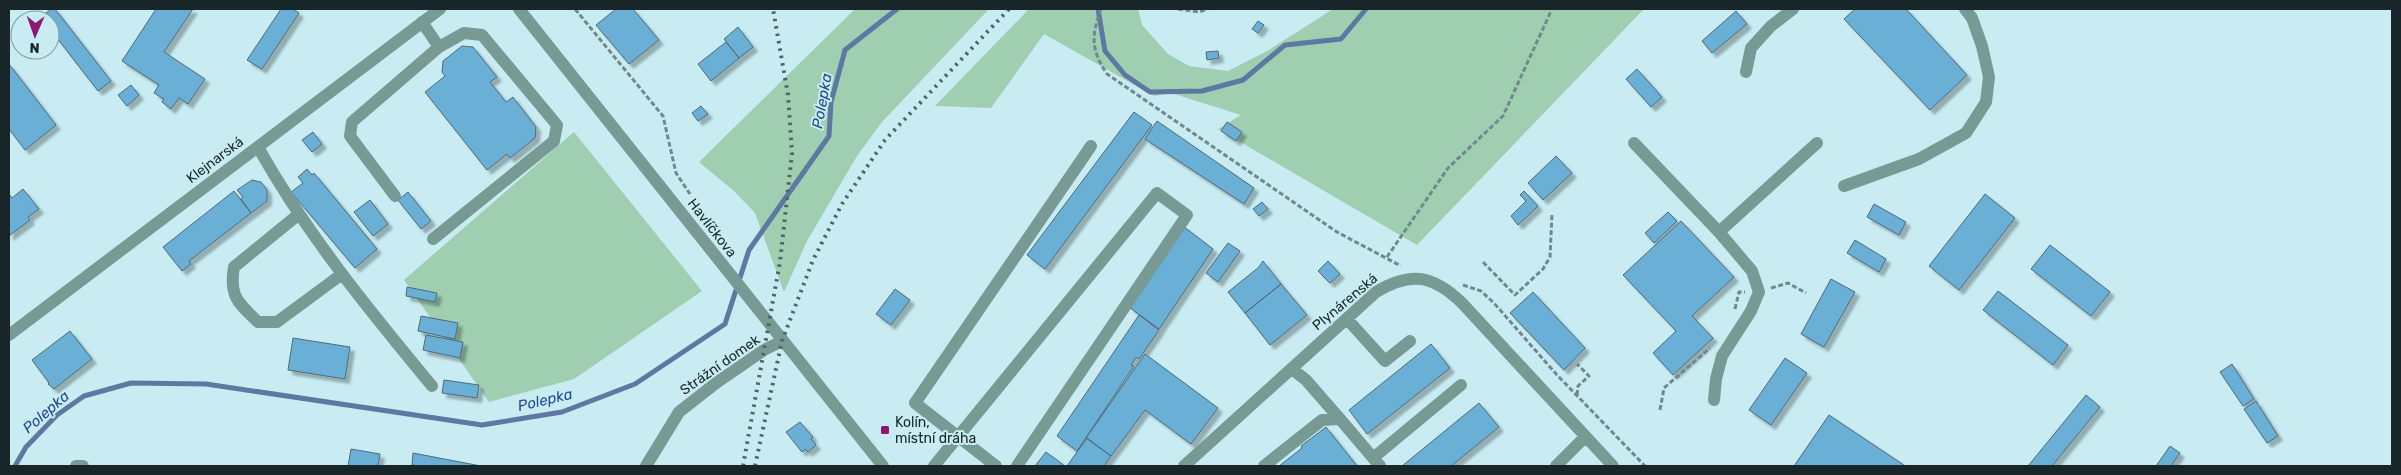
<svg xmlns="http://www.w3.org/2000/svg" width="2401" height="475" font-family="Rubik,sans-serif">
	<defs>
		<filter id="shadow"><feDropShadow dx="4.5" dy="4.5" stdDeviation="1" flood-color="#0004"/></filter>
	</defs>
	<rect width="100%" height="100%" fill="#c8ecf2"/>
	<path fill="#9fceb0" d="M855,9H989L882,122L857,156L807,241L784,292L755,213L734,191L699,162Z
		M1029,9H1138L1142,25L1168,54L1189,66L1228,71L1269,50L1333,9H1644L1417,245L1218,129L1241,115L1171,93L1154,96L1044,34L991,108L935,106Z
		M574,132L702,291L574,379L489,402L404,280Z"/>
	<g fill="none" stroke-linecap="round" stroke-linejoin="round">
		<path stroke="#5e79a1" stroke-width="5" d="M1098,9L1105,51L1125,75L1150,92L1202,91L1243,80L1285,45L1341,39L1366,9
			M15,466L26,447L57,415L84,396L131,383L206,384L482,425L562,412L635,384L725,324L749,250L829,136L831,102L845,50L897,9"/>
	</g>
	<path fill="#6aafd6" stroke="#506978" filter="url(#shadow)" d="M51,9H55L111,81L98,91L50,29V20H43L41,17Z
		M156,9H193L164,52L205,79L188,104L179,98L171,109L162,102L164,99L154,93L159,85L122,61Z
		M281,9H293L299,13L262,69L247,60Z
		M616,9H633L659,40L629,64L596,25Z
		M1855,9H1906L1967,75L1930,110L1844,19Z
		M1736,11L1747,24L1712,53L1702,41Z
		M1258,21L1264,25L1258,33L1252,29Z
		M738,27L753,47L739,58L724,39Z
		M726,42L739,58L711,81L698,64Z
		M462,46L473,47L497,77L490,82L506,102L513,97L536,127L535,138L510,158L507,154L487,170L425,92L445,76L442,72L443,61Z
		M1218,51L1219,58L1207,60L1206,52Z
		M9,64L56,125L25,150L9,129Z
		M1637,69L1662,97L1651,107L1626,79Z
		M131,85L139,95L127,106L118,95Z
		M701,106L708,114L698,121L692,113Z
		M1134,112L1152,125L1045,269L1027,255Z
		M1157,121L1254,188L1244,204L1145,139Z
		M1227,122L1242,132L1236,141L1221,131Z
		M313,132L322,144L312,152L302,140Z
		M1556,156L1572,173L1543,200L1528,183Z
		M307,169L312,175L314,173L377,249L355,268L291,192L303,183L298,177Z
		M252,180L261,182L267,190V201L251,213L241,199L243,197L237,190Z
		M23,189L39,209L28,217L30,220L9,236V194L12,198Z
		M234,191L251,213L189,261L191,264L182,271L163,247Z
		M1524,191L1538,206L1518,225L1511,216L1526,201L1520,195Z
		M408,192L431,221L421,229L398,200Z
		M1985,194L2015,218L1959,290L1929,266Z
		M370,200L388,224L373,236L354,212Z
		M1262,202L1268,209L1259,216L1253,209Z
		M1874,204L1906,222L1899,235L1867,217Z
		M1668,212L1677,221L1654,243L1645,233Z
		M1681,221L1734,277L1692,316L1713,338L1673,375L1653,353L1676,331L1623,275Z
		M1183,226L1213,249L1159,329L1129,307Z
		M1855,240L1886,259L1879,272L1847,253Z
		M1228,243L1240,251L1218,282L1206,273Z
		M2050,245L2110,292L2091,316L2031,269Z
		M1263,261L1281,284L1245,313L1228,292L1259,267Z
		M1328,261L1340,274L1330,283L1318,271Z
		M1831,279L1855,292L1824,347L1801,334Z
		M1281,284L1307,315L1270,345L1245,313Z
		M407,287L437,293L435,302L406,296Z
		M895,289L910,300L891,325L876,314Z
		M1998,291L2068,345L2053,365L1983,310Z
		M1533,292L1585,348L1564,370L1510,313Z
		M1139,315L1159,330L1139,359L1136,357L1131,365L1134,366L1077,451L1057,436Z
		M421,316L458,323L455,339L418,331Z
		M70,331L92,359L54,389L48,384L49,383L32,360Z
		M426,335L463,342L460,358L423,350Z
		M293,338L350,347L345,379L288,370Z
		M1431,344L1450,368L1367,434L1349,410Z
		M1145,354L1218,408L1191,444L1145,410L1111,456L1086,438Z
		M1785,358L1807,373L1771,425L1749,410Z
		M2232,364L2254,399L2243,406L2220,372Z
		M444,380L479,385L477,398L442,393Z
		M2086,395L2100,407L2052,466H2028Z
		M2256,401L2278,436L2267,443L2244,409Z
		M1479,403L1499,427L1451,466H1402Z
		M1829,415L1904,465V466H1794Z
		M800,422L813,437L811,439L816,445L808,452L805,449L802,452L786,432Z
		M1326,427L1357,466H1279L1302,448L1301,446Z
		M1087,438L1111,456L1104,466H1067Z
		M2170,446L2180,453L2171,466H2156Z
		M351,449L380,454L378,466H348Z
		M1046,452L1065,466H1035Z
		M413,453L481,466H419L412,465Z"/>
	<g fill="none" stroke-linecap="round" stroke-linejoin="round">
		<path stroke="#71898e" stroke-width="3" stroke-dasharray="5 2.5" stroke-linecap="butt" d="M575,9L663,116L676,173L690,194
			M1101,9C1091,36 1091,50 1107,74L1337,232L1401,266
			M1178,9L1199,12L1208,9
			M1387,257L1448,168L1503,116L1552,9
			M1483,262L1515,295L1543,269L1550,257L1552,214
			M1463,285L1481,291L1494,303L1557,375L1645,466
			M1771,288L1788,283L1806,293
			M1735,309L1739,292H1745
			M1577,395L1578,386L1589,376L1577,364
			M1660,410L1664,388L1710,348"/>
		<path stroke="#779b94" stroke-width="12" d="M519,9L883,466
			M1746,72L1751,48L1771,26L1793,9
			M1634,143L1719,232L1752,271L1759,292L1751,311L1722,356L1716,379L1714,400
			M258,147C306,233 369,310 432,386
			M1844,186L1919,159L1966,133L1986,102L1989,77L1982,46L1972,18L1965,9
			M395,196L350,136L352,122L439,47L422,22
			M299,214L234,267C229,296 238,303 258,322H277L342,274
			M1719,232L1817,143
			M433,239L554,141L557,125L482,35L464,33L439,47
			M1347,319L1385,361L1410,341
			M9,335L440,9
			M1292,369L1306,380L1340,419
			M1373,458L1461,385
			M76,466H83
			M646,466L679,412L716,383L764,350L782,341
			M934,466L1157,193L1187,215L1017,466
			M996,466L915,403L1091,146
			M1184,466L1376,292C1411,271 1433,275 1462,303L1613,466
			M1264,466L1322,420L1340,419L1380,466
			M1556,466L1585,437"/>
		<path stroke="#506569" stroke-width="4" stroke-dasharray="2.5 5" stroke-linecap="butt" d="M743,466L780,262L792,153L788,95L773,9
			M755,466L782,341L813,260L842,204L885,140L1009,9"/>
	</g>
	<rect fill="#8f1675" stroke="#c8ecf2" stroke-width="2" x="880" y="425" width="10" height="10" rx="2.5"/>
	<g text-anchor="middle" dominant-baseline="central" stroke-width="4" stroke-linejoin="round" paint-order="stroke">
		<g font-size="14" fill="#192629" stroke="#c8ecf2">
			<text transform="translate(215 160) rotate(-37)">Klejnarská</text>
			<text transform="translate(712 228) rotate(52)">Havlíčkova</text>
			<text transform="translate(1345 302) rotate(-40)">Plynárenská</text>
			<text transform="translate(720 365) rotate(-35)">Strážní domek</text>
		</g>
		<g font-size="14" fill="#192629" stroke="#c8ecf2" text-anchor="start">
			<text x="895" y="422">Kolín,<tspan x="895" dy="16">místní dráha</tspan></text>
		</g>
		<g font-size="15" font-style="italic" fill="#254b8e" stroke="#c8ecf2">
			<text transform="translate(822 101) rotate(-80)">Polepka</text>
			<text transform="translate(545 400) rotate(-13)">Polepka</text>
			<text transform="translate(46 412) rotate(-41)">Polepka</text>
		</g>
	</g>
	<rect width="2401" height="475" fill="none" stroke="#192629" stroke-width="20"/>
	<g transform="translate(35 35) rotate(182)"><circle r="24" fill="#c8ecf2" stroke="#829da2"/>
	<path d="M0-4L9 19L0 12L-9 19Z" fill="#8f1675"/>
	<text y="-8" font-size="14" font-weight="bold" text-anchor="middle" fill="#192629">N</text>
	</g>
</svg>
